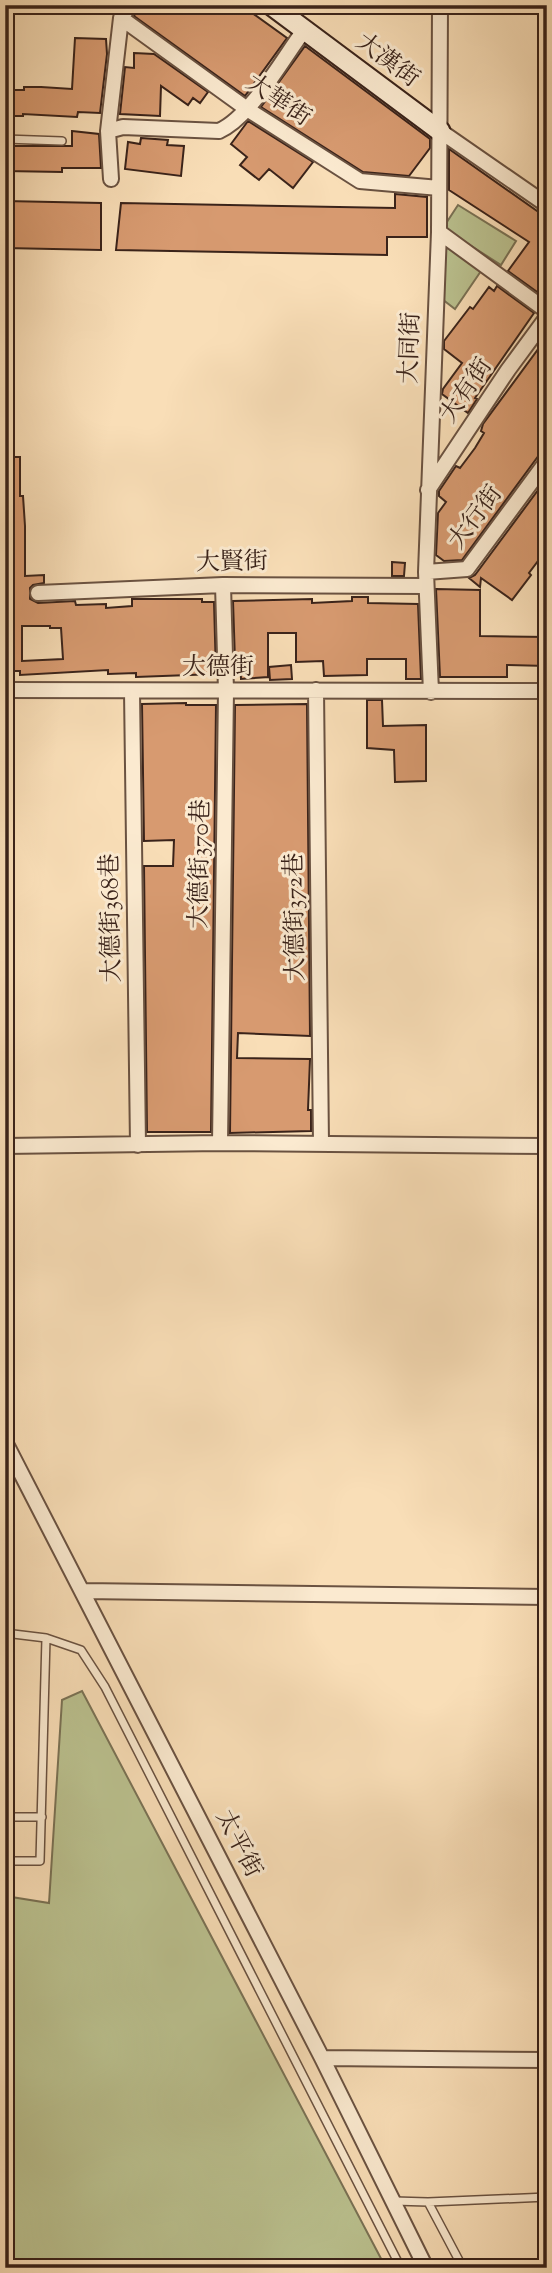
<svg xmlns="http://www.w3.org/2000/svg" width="552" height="2273" font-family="'Sorts Mill Goudy','Noto Serif TC',serif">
	<rect width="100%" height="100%" fill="#f9deb7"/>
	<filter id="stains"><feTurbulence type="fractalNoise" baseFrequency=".00286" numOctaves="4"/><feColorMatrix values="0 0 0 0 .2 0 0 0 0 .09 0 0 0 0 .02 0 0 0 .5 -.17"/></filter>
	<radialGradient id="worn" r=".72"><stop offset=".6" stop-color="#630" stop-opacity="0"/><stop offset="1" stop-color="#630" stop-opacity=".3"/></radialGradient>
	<path fill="#bbc290" stroke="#7a7255" stroke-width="2" d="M458,205L516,241L501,265L443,228Z
		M444,244L481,271L455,309L442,299Z
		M82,1691L386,2268H5V1896L49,1903L62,1700Z"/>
	<path fill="#d79a70" stroke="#3a231a" stroke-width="2" fill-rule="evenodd" d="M140,5H241L287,38L245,96L134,16Z
		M75,38L106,39L107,54L100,113L78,112L77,117L23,114V116H5V90H24V87H41L72,89Z
		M305,46L430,139V148L409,176L363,172L261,107Z
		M134,53L154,54L208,92L200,103L193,98L188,105L161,86L160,116L120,114L125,67L134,68Z
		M248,121L313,162L293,188L269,169L259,180L240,165L247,157L231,144Z
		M72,131L99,134L101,168H62V172L5,171V146H72Z
		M141,138L168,140L167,145L184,146L181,176L125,169L128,142L140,144Z
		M449,149L547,218V299L508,271L529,242L449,190Z
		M395,194L427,197V237H387V255L116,250L121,203L395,208Z
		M5,201L101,203V250L5,248Z
		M497,286L534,313L475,398L477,399L468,413L442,394L443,389L462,363L444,349V341L470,307L473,309L489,287L494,291Z
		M547,337V452L539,455L462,560L444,561L436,555L438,513L446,502L439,496V491L456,466L460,468L475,448L484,433L481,431L483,424Z
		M5,457H20V496H23L25,526V576L44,575V583L33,585L30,588V599L38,603L75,601L76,605L106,604V608L132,606V599H202V602H214L216,674L136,677V673L108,674V670L20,675V671H5ZM22,626H50V628H61L63,659L22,661Z
		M547,478V549L529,573L531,575L512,600L481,578L480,587L469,578L475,575Z
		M392,562L405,563L404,576H392Z
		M436,589L480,590V636L547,637V666L507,665V677H440Z
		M352,597H368V603L418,604L421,679H406V659H367V675L324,676L323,661L296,662V633H268V677L241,679L240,660L235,661L233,601L312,599V603L352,601Z
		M291,665L292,679L270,680L269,667Z
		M367,700H382L383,726L426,725V781L395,782L394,750L367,748Z
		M186,703V705H216L211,1132H147L144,866H173L174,840L144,841L142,704Z
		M307,704L310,1036L238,1033L237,1058L310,1059L308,1110H311V1131L230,1133L235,705Z"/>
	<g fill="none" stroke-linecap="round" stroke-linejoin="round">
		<defs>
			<path id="lane" d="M5,139L62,141
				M5,1633L46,1638L81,1650L105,1687L401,2268
				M5,1817H42
				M5,1861H40L46,1638
				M394,2201L428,2202
				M463,2268L428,2202L547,2197"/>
			<path id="street" d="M121,18L247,109L360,181L439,188
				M108,131L123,127L219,131C251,117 283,58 305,29
				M440,131L547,205
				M111,179L108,131L121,18L130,5
				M439,232L547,311
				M428,490L508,370L547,317
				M426,572L467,569L547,461
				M38,593L223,585L426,586
				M5,690L547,691
				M316,690L321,1144
				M132,691L138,1145
				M431,692L426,572L439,232L440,5
				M220,1143L226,691L223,585
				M5,1146L220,1143L547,1146
				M5,1442L322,2058L426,2268
				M83,1591L547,1597
				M322,2058L547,2060"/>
			<path id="secondary" d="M271,5L440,131"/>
		</defs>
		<use href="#lane" stroke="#6a5241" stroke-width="10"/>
		<use href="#street" stroke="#6a5241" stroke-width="18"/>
		<use href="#secondary" stroke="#3a231a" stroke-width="23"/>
		<use href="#lane" stroke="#fbead0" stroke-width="7"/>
		<use href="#street" stroke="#fbead0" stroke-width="14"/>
		<use href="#secondary" stroke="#fbead0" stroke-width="19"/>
	</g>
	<g text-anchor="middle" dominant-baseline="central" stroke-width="6" stroke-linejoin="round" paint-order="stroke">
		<g font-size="24" fill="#3a231a" stroke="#fbead0">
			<text transform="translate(387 61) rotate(37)">大漢街</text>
			<text transform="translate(278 101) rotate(34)">大華街</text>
			<text transform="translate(411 348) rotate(-88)">大同街</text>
			<text transform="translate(467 391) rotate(-56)">大有街</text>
			<text transform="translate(476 518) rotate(-53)">大行街</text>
			<text transform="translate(232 563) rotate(-1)">大賢街</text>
			<text x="218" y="668">大德街</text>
			<text transform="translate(201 864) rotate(-89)">大德街370巷</text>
			<text transform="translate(296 917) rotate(-91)">大德街372巷</text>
			<text transform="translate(112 918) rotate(-91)">大德街368巷</text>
			<text transform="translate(238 1844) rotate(63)">太平街</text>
		</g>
	</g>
	<rect width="552" height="2273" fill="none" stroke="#f9deb7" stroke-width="28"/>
	<rect x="7" y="7" width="538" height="2259" fill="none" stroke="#3a231a" stroke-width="3.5"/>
	<rect x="14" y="14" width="524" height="2245" fill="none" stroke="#3a231a" stroke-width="2"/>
	<rect width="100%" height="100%" filter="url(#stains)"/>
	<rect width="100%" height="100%" fill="url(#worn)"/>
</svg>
